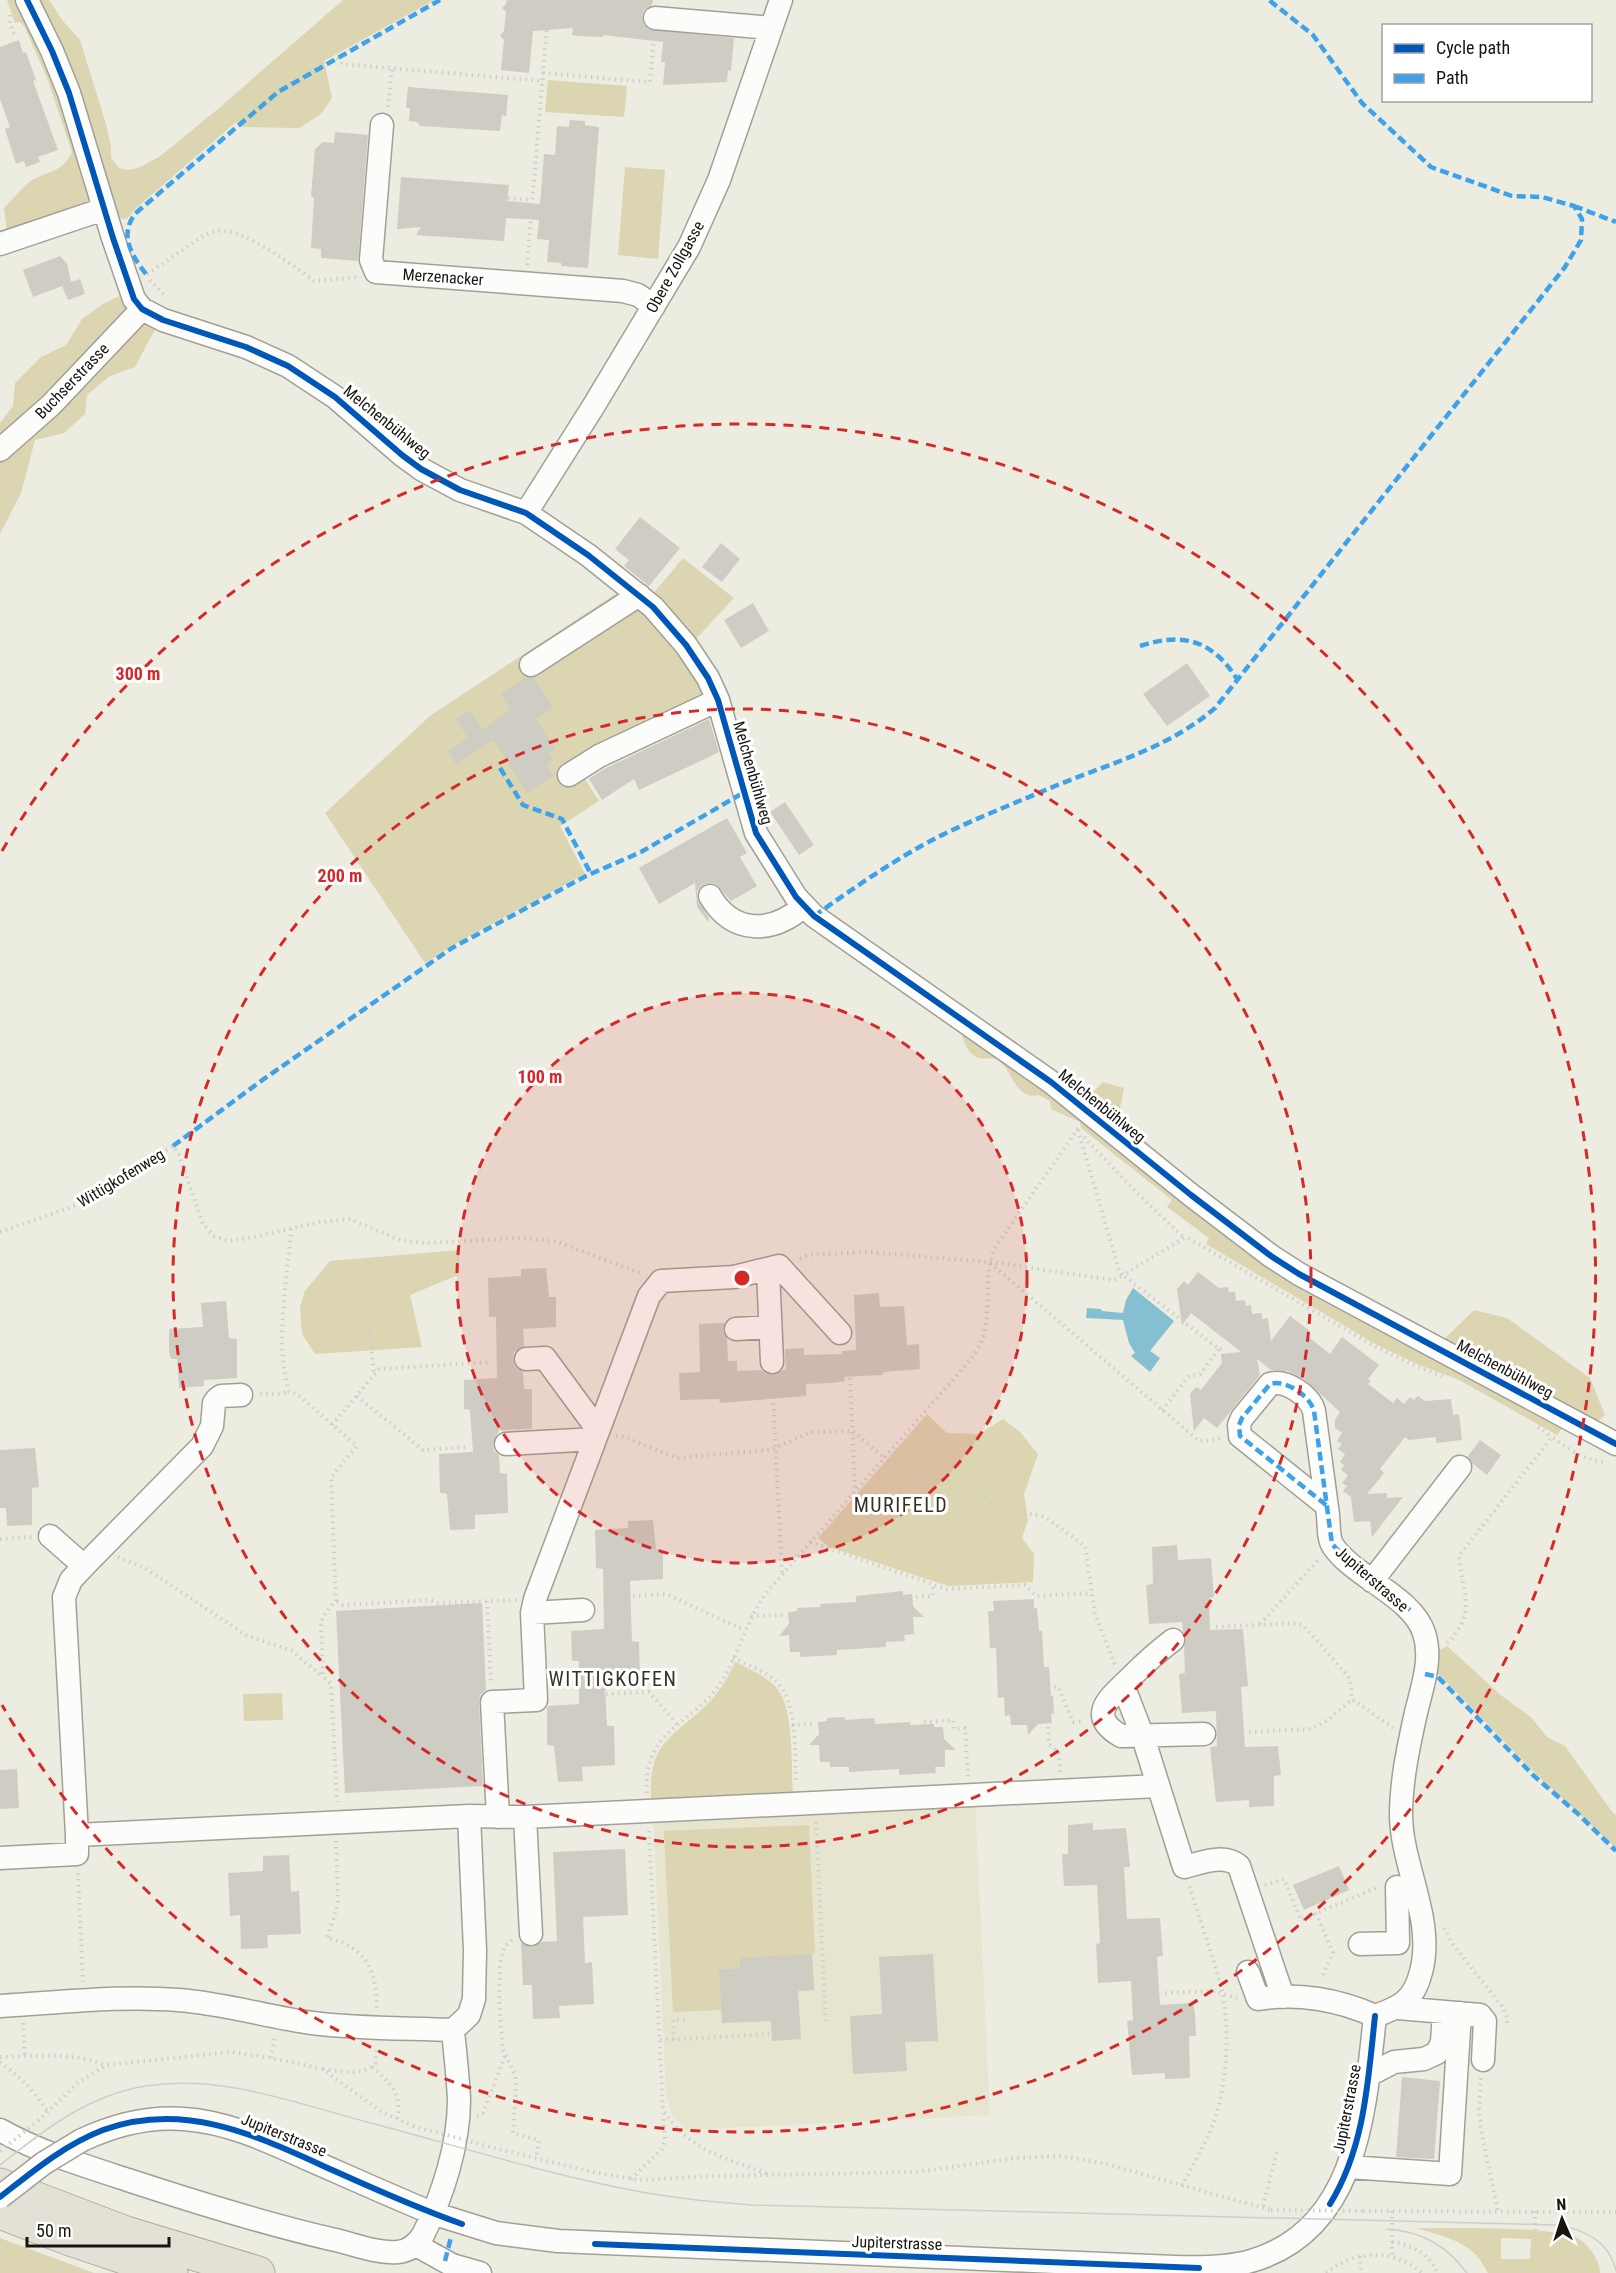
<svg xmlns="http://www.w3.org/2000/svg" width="1616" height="2273" font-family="'Roboto Condensed',sans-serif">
	<rect width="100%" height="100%" fill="#edece1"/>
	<path fill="#e7e4d0" d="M975,1800L990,2115L685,2130L672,2115L666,2096L653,1815Z"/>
	<path fill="#dbd5b2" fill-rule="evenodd" d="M7,0H49L63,21L80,40L106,124L111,147V158L119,168L128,170L138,168L159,157L218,109L343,0H434L324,61L332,98L321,114L299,128L241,127L236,122L134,210L127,219L109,217L8,239L4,208C12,200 19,191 27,184C43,170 61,176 72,152L47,78L24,26L20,22L15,23Z
		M548,80L627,86L624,117L545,112Z
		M625,167L665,170L658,259L618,255Z
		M128,292L159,322L135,367L110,376L87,395L85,414L64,433L35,440L21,493L0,534V423L13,406L15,383L41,357L66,345L82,319L103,304Z
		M683,558L734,598L694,641L652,595Z
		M623,589L673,639L707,695L578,768L599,801L560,826L585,874L467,937L425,963L325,813L431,715Z
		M967,1025L1079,1106L1103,1082L1124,1088L1116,1128L1190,1197L1434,1349L1474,1310L1507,1318L1590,1378L1605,1415L1594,1424L1572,1416L1557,1435L1459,1380L1417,1364L1377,1345L1206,1244L1209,1238L1167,1207L1172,1200L1081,1128L1080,1122L1051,1109L1050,1101L1039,1095C1015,1101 1013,1070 998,1060C991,1056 985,1060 979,1058C969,1056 965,1044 962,1036Z
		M459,1250L458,1275L410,1295L422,1347L315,1354L302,1334L300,1307L305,1291L330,1261Z
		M927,1414L947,1433L979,1434L1003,1419L1020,1432L1038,1454L1024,1494L1028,1520L1022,1538L1034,1554L1033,1582L948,1586L829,1547L818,1538Z
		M1447,1646L1502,1696L1531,1717L1547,1737L1565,1746L1613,1813L1616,1815V1848L1536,1774L1440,1675L1427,1672L1431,1655Z
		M735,1662C749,1669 764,1675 775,1686C795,1706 791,1768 793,1798L651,1800C648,1743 670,1739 707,1705C719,1692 728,1678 735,1662Z
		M282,1693L283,1720L244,1721L243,1694Z
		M809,1825L815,1954H812L814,1990L742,1994L740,1968L720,1969L721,2010L673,2012L664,1831Z
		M1416,2228C1449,2229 1556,2225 1579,2239C1589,2245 1600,2261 1600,2273H1488C1484,2267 1480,2258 1474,2253C1459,2239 1436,2234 1416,2228ZM1501,2238L1531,2239L1530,2259H1501Z
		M0,2238L94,2273H0Z"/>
	<path fill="#84bfd2" d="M1133,1288L1174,1321L1150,1351L1160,1358L1150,1372L1131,1356L1135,1353L1129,1343L1123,1320L1086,1318L1087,1308L1101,1309L1102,1311L1123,1313L1126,1300Z"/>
	<path fill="#ceccc3" d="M507,0H653L652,5L644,10L642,16L643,23L648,29L734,38L731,71L728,70L727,82L663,85L665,62H661L663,42L603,35V37L578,36L572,35L573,28L533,31L529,73L501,70L504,40L500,35L504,31L506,12L502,8L506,4Z
		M19,40L23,53L26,52L36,80L33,81L58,150L38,157L40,162L26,167L24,161L16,164L5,129L10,127L0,99V47Z
		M408,87L508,95L506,116L502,115L500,131L420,126L417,122L409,121L410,108H406Z
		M570,120L585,121V125L599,127L588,268L561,266V263L547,262L549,240L537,239L539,220L506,218L504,241L416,235L421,227L397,229L401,177L509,185L507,201L540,204L544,154L555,155L557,126L569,127Z
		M335,132L368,135L358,261L321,258V249L311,248L314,198L311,196L315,149L323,142L334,143Z
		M60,256L67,264L71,282L80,279L85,294L68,300L62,286L33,297L23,270Z
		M640,517L680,548L649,586L624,566L629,560L615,549Z
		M721,543L740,559L722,582L702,567Z
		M753,603L769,631L741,648L724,620Z
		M1187,663L1210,696L1167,726L1143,694Z
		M527,677L534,678L553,708L536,719L555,749L549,753L553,760L546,765L553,776L527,793L494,740L456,764L448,751L468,738L456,719L470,710L482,730L510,710L501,694Z
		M709,719L719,752L711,756L639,790L634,779L602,800L589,779L604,769Z
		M785,802L814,845L799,855L770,812Z
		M727,818L747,853L740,857L757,886L731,901L716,884L709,883L703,885L697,891V898L709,918L708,922L697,907L695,883L659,904L639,868Z
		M546,1268L549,1297H556V1327L523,1329L524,1346L514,1352L513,1359L515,1367L523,1372L524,1389H532V1429L499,1430L493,1444L494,1451L499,1455L500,1473L507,1474L508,1513L475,1515V1529L450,1530L447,1494L440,1493L439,1454L473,1452L470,1410L464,1409V1380L497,1378L496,1317H489L488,1278L521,1276V1269Z
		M1198,1272L1219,1288L1228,1287L1229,1292H1235L1236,1301L1245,1300L1246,1306L1251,1305L1252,1314L1262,1313V1319L1268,1318L1271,1341L1290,1316L1310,1331L1307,1336L1330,1354L1342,1337L1379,1365L1368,1379L1371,1381L1368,1384L1393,1403L1397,1398L1404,1404L1410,1397L1414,1400L1418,1396L1425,1401L1451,1399L1453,1415L1459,1414L1462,1440L1436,1443V1437L1409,1440L1405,1437L1380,1469L1384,1473L1367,1494L1387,1493V1498L1403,1497L1372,1537L1370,1521L1354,1522L1351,1497L1343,1491L1347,1486L1342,1483L1348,1475L1341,1470L1344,1465L1340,1462L1345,1454L1338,1449L1342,1444L1337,1441L1342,1433L1335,1428V1420L1340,1412L1303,1378L1287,1371L1271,1370L1257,1359L1260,1375L1217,1428L1204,1418L1194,1431L1190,1394L1196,1387L1201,1390L1222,1363L1221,1354L1241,1352L1191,1313L1182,1325L1177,1289L1184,1281L1188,1285Z
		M879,1293L880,1307L904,1306L907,1345L919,1344L920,1369L884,1372L882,1375L844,1377L845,1381L832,1383L806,1384V1396L720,1403L719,1399L680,1400L679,1373L700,1372L699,1324L724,1323L723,1330L727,1338L728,1361H737V1371L761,1370L766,1374L773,1375L786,1369L785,1349L804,1348V1355L842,1354V1351L856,1350L854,1295Z
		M226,1301L229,1338L237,1339V1378L204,1380V1386L179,1388L177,1359H171L169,1352V1329L203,1327L201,1303Z
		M1480,1440L1501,1455L1487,1475L1473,1464L1468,1456Z
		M35,1448L39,1487L32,1488V1525L7,1526L6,1508H0V1450Z
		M653,1520L656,1549L663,1550V1579L630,1581L632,1641L639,1642L640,1681L606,1683L607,1689H605L607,1726H614L615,1765L582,1767L583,1781L558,1782L554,1746L547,1745V1708L548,1706L579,1704V1661H572L571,1631L604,1629L603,1569L596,1568L595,1530L628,1528V1521Z
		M1177,1545L1178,1560L1211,1558L1214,1597L1209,1598L1210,1630L1243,1629L1248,1686L1241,1687L1245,1747L1278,1746L1281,1775L1274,1776V1806L1249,1807V1800L1216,1802L1210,1747L1217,1746L1216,1711L1182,1713L1179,1674L1185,1673L1184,1648L1186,1639L1183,1631L1182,1622L1149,1624L1146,1585L1153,1584L1152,1547Z
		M903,1591V1595L912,1594L913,1606L924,1617H913L914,1634L904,1635L905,1641L886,1642V1647L837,1650V1655L800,1657V1652H790L789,1635L779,1636L789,1624L788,1612L797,1611V1608L821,1607L820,1604L856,1602V1596Z
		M1034,1599V1608H1037L1039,1631H1042L1044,1667H1049L1051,1696H1053L1054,1714H1051L1052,1723L1038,1724L1028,1735L1027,1725H1011L1010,1715L1005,1716L1004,1697L998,1698L996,1648H990L988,1611H994L993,1601Z
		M482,1603L486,1690L480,1695L479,1703L483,1786L345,1793L336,1611Z
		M845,1717V1720L874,1718L875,1724L910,1722V1725L934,1724V1727H943L944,1739L956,1750H945V1767H935L936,1773L899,1775V1769L849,1772V1767H830V1762H820L819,1745H809L819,1734L818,1722L827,1721V1718Z
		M17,1769L19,1808L0,1809V1770Z
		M1093,1823V1830L1126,1828L1130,1867H1124L1127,1919L1160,1918L1163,1956L1157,1957L1160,2005L1193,2003L1195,2014L1196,2036H1189L1190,2078L1165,2079V2073L1132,2075L1127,2021L1133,2020L1131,1981L1098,1983L1096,1944L1100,1943L1097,1885L1064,1886L1062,1854H1068V1825Z
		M625,1849L628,1915L583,1917L585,1963L592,1962L594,2004L559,2006L560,2018L533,2019L532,1985H523L521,1943L532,1947L542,1942L557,1941L553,1852Z
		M289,1855L291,1892L299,1891L301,1934L267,1935L268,1948L241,1949L240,1915L230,1916L228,1873L263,1871V1856Z
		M1339,1866L1349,1890L1304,1910L1293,1885Z
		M812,1954L814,1990L798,1991L801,2039L772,2041L771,2021L722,2023L719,1969L740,1968V1958Z
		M933,1954L938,2041L905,2042L907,2071L853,2074L850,2016L882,2014L879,1957Z
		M1402,2077L1440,2081L1434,2159L1396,2157Z"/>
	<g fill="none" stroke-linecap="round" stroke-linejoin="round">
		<defs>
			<path id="minor" d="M27,0L52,51L69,93L113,238L134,299L142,309L163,320L246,347L288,366L335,397L402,455L421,469L460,490L526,513L588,555L653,607L686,645L708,678L718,700L756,833L796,897L814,916L1051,1082L1191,1195L1271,1256L1299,1274L1616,1444
				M655,18L771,28
				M382,125L371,260L376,272L623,291L638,295L654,306
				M0,244L104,209
				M0,450L51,405L142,309
				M526,513L593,407L689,247L719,180L781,0
				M531,665L639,595
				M569,775L599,756L718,700
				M710,896C733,935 772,934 804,906
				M768,1270L772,1362
				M736,1329L770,1327
				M526,1359L545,1358L598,1430
				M506,1444L595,1439
				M50,1536L84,1566L202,1446L212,1426L214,1403L217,1399L221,1396L241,1395
				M1372,1581L1460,1467
				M532,1613L583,1610
				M1173,1640C1157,1652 1144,1664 1130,1678C1111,1697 1085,1715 1121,1736L1204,1734
				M1123,1685L1143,1737L1184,1867C1201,1863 1224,1853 1239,1866L1283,1997
				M498,1817L492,1702L536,1700L532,1613L535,1599L649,1296L661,1281L734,1277L779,1266L840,1333
				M525,1817L531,1934
				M77,1835L64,1597L71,1580L84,1566
				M0,1858L77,1854V1835L469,1816L525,1817L1158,1786
				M1360,1944L1398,1943L1397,1887
				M1248,1972L1258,1999C1297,1992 1340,2000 1375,2016C1401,2007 1414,2000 1421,1972C1435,1920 1402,1868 1401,1816C1401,1782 1408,1749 1415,1717C1421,1690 1433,1660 1424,1633C1413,1597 1354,1577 1333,1546C1328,1539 1329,1524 1328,1515C1323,1480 1319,1446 1314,1411C1310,1396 1286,1379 1270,1384L1242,1418L1239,1425L1240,1436L1326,1505
				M0,2006C58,2003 120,1995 178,2000C223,2003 267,2017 312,2023C359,2029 406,2028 453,2030L469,2015L474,1999L475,1950L469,1816
				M1398,2008L1480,2015L1485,2021L1483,2060
				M1369,2075L1394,2062L1424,2059L1437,2053L1442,2042L1444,2012
				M0,2130C39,2152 85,2166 128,2180C195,2202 262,2223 331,2239C351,2243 377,2254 398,2252C410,2251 417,2244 423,2235C443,2195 459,2144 459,2100C458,2076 455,2053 453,2030
				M82,2140C114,2125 148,2116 184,2119C229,2122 270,2142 310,2160C351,2178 391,2196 432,2213L496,2233L558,2241L1174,2267C1200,2268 1226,2268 1251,2261C1359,2230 1365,2108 1375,2016
				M1349,2167L1450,2174L1460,2013
				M416,2245L452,2265L480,2273"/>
			<path id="highway" d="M0,2185L126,2233L258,2273
				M0,2212L70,2239L171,2273"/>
		</defs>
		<use href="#minor" stroke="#a1a097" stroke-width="25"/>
		<use href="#highway" stroke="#afac9d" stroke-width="35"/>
		<path stroke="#cfceca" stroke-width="4" stroke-dasharray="1.5 4.5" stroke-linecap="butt" d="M10,15V23L15,37
			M337,58L342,64L351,65L542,81
			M543,73L650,82L654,37
			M388,107L392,69
			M508,198L532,200
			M527,265L549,0
			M147,274L203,236C210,233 217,230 225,231C247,232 296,267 314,281L358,277
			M150,280L165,296
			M1078,1130L1119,1270L1123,1275L1184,1238H1188L1376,1347L1416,1366L1444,1377
			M1084,1137L1139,1195L1184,1238
			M291,1229C288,1275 274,1347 289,1391L298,1395L357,1446L331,1477L336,1601L326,1612L321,1622L323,1676L331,1684L337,1802
			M0,1232L66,1209L90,1199L173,1146L179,1155L203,1224L214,1236L230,1241L254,1237L320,1222L350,1219L400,1240L425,1243L524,1238L558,1242L643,1274
			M800,1259L808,1255L866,1252L989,1262L1199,1441L1216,1440L1222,1437
			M990,1262L1114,1280L1123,1275L1219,1349L1224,1348
			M369,1322L374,1374
			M850,1378L855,1490
			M260,1394H280L289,1391
			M357,1396L423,1450L466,1447
			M773,1397L782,1573
			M1162,1410L1189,1376L1200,1374L1219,1349
			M332,1425L379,1369L491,1362
			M1538,1427L1552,1437
			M616,1436L625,1437L676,1458L770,1450L811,1432L853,1431L883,1457
			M884,1456L914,1479L962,1482L993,1503L1007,1509L1045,1517L1085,1546L1095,1614L1115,1665
			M0,1539L32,1537
			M810,1542L947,1589L1025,1585L1037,1596L1092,1593
			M118,1557L145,1568L246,1635L292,1651L322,1676
			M633,1596L666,1594L744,1630
			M916,1597L933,1596V1584
			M337,1601L343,1605L430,1600L438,1603L517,1600
			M487,1601L491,1683
			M751,1616L785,1615
			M1260,1624L1319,1559
			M1216,1627L1291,1623L1303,1625L1346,1674L1350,1680L1352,1699L1393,1728
			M1447,1643C1453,1639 1455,1634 1459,1628C1474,1604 1460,1581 1459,1556L1552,1437C1568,1449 1584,1460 1605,1462
			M733,1658C747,1665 763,1670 775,1680C799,1703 794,1753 796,1784
			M1054,1687H1058L1073,1722H1084
			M606,1694L649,1692L677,1724
			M924,1722L953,1720L954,1729L965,1728L968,1777
			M792,1725L814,1724
			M1048,1727L1049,1744L1059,1753L1060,1772
			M1249,1732L1311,1729L1328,1720L1352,1699
			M647,1793C643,1726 696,1725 723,1679C740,1650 747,1619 767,1592L971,1359C974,1354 979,1348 981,1343C993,1312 982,1278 995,1248L1079,1127
			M816,1822L826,2025
			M649,1831L663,2110C692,2153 726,2158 771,2175
			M336,1841L338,1904L327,1938C368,1947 377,1973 377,2010
			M78,1873L83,1982
			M1265,1885L1284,1879L1301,1920L1378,1887
			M1316,1913L1333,1953L1321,1979
			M1444,1928L1454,1946L1502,2006L1507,2017V2023
			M512,1940L505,1946L500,1964L499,2000L503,2050L515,2074L516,2087L513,2133L539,2140L536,2158
			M1165,1993L1215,1991L1237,1998
			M23,2023L25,2056
			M660,2040L771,2034
			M674,2040L673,2020L688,2019
			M0,2057C36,2056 72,2052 106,2065
			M271,2058L275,2035
			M0,2062C21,2078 33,2089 47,2111
			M372,2067C390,2082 403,2095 397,2120
			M323,2069C339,2071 363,2077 375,2063L377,2048
			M1481,2078L1479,2109L1481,2130L1498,2211
			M477,2116L483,2113L505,2056
			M38,2121L80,2081L107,2065L231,2052L271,2058L322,2069L382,2112L413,2126
			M494,2148L588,2171L639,2180L716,2176L915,2172L1017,2158L1060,2156L1103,2163L1271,2210
			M631,2179L662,2149L665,2140L663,2111
			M1182,2186C1194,2163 1208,2140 1216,2115C1227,2080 1230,2028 1222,1991C1213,1956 1200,1920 1189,1885
			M1263,2206L1277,2151
			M1363,2211L1616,2212
			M1392,2211V2257
			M1535,2211L1536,2246
			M1392,2242C1412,2245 1430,2253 1437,2273
			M1360,2256L1361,2273
			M1326,2273C1354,2250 1394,2248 1422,2273"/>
		<use href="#minor" stroke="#fcfcfa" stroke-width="22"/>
		<use href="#highway" stroke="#e3e1d6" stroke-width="33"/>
		<path stroke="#cecdca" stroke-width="1.5" d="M0,2165C44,2130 88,2095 146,2086C220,2074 296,2103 367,2122C455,2145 542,2173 631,2190C671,2198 711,2202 752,2205L1557,2225C1584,2229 1610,2242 1616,2271
			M1386,2229C1421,2231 1446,2245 1467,2273"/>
		<defs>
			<path id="minor-bridge" d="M0,2197L44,2163L82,2140"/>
		</defs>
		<use href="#minor-bridge" stroke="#a1a097" stroke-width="25" stroke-linecap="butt"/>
		<path stroke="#cfceca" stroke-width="4" stroke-dasharray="1.5 4.5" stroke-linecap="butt" d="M413,2126L494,2148
			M0,2151L38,2121
			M1271,2210L1363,2211"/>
		<use href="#minor-bridge" stroke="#fcfcfa" stroke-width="22"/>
		<path stroke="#3da2e9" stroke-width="4.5" stroke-dasharray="9 4.5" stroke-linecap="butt" d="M1574,206L1616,222
			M146,274C131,255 118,233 137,212L278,92L440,0
			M1140,646C1183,632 1212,640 1237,679
			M500,768L523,805L562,819L591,874
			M814,916C854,888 895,859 938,837C972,820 1008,806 1043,791C1101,766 1167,750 1215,708L1565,267L1581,240L1582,219L1574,206L1542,197L1512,196L1431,167L1362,103L1313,35L1269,0
			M173,1146L261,1081L452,948L586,876L641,852L743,793
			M1326,1505L1240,1436L1239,1425L1242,1418L1270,1384C1286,1379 1310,1396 1314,1411L1332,1544L1350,1563L1410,1610
			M1425,1674L1438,1677L1534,1776L1577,1813L1616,1851
			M445,2261L451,2237"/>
		<defs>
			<path id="cycleway" d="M27,0L52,51L69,93L113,238L134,299L142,309L163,320L246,347L288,366L335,397L402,455L421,469L460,490L526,513L588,555L653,607L686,645L708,678L718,700L756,833L796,897L814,916L1051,1082L1191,1195L1271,1256L1299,1274L1616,1444
				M0,2197C32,2172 64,2145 103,2130C188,2099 263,2139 339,2173C379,2191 420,2209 462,2224
				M1330,2204C1365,2147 1368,2080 1375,2016
				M595,2244L1199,2268"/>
		</defs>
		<use href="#cycleway" stroke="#fff" stroke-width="10"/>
		<use href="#cycleway" stroke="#0057b8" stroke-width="6"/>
	</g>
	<circle cx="742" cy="1278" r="285" fill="#d62828" fill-opacity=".12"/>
	<g fill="none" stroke="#d62828" stroke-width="3" stroke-dasharray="10 8">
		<circle cx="742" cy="1278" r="285"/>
		<circle cx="742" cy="1278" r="569"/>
		<path d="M2 851A854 854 0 1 1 2 1705"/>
	</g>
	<g text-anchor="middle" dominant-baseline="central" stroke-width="6" stroke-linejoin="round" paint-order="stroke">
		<g font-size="16" fill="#17150e" stroke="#fff">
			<text transform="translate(675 267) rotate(-61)">Obere Zollgasse</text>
			<text transform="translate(443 277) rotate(4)">Merzenacker</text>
			<text transform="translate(72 381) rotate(-46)">Buchserstrasse</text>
			<text transform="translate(387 422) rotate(39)">Melchenbühlweg</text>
			<text transform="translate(753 773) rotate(74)">Melchenbühlweg</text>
			<text transform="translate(1102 1106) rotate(39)">Melchenbühlweg</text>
			<text transform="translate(121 1178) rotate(-31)">Wittigkofenweg</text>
			<text transform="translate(1505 1369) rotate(28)">Melchenbühlweg</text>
			<text transform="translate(1372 1579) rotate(41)">Jupiterstrasse</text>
			<text transform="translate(1347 2109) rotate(-79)">Jupiterstrasse</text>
			<text transform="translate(284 2135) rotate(22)">Jupiterstrasse</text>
			<text transform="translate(897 2243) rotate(2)">Jupiterstrasse</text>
		</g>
		<g font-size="20" letter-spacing="1.5" fill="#353222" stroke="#fff">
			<text x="901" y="1505">MURIFELD</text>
			<text x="613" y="1679">WITTIGKOFEN</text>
		</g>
	</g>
	<circle cx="742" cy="1278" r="9" fill="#d62828" stroke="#fff" stroke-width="3"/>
	<g font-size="18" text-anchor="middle" font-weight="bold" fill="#d62828" stroke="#fff" stroke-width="6" stroke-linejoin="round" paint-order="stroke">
		<text x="138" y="680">300 m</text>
		<text x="340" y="882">200 m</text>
		<text x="540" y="1083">100 m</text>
	</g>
	<rect x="1382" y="24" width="210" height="78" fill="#ffffff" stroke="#a2a19f" stroke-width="1.5"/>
	<rect x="1394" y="44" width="30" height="9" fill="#0057b8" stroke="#a2a19f" stroke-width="1.5"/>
	<text x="1436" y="54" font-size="18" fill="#17150e">Cycle path</text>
	<rect x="1394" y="74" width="30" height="9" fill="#3da2e9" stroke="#a2a19f" stroke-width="1.5"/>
	<text x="1436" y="84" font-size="18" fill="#17150e">Path</text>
	<g transform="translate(1562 2219) rotate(357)" stroke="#ffffff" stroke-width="4.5" paint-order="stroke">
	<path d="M0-4.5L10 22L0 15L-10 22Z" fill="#17150e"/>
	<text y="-9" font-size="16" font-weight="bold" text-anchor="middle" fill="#17150e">N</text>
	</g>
	<path d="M27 2237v9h142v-9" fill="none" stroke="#17150e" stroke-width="3"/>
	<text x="36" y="2237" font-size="18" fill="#17150e" stroke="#ffffff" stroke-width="4.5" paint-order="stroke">50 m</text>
</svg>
